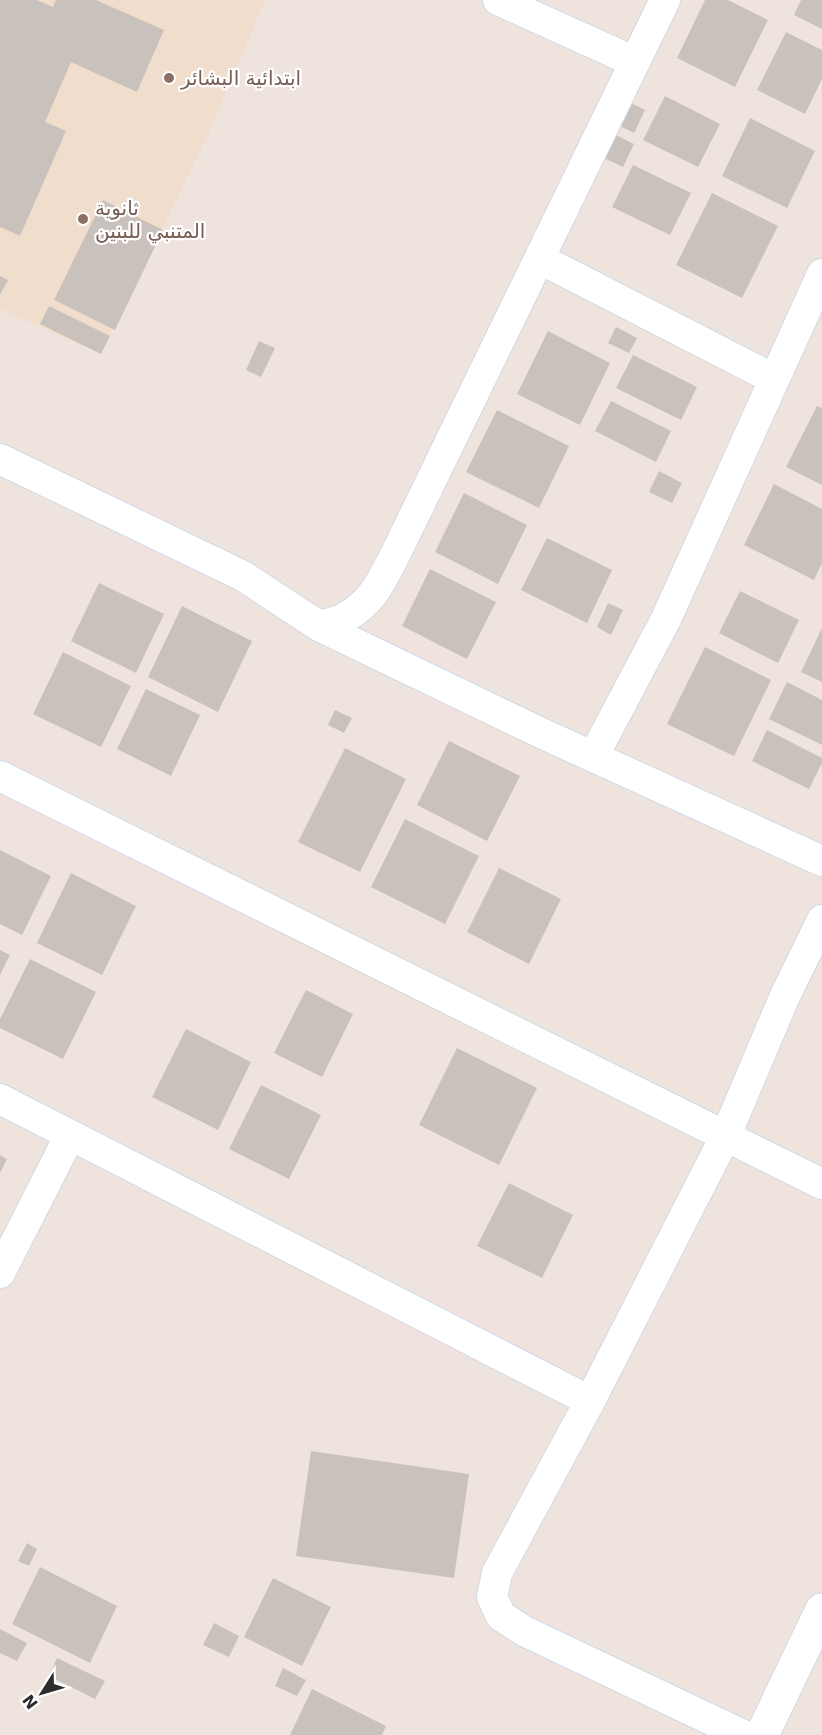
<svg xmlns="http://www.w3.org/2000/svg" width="822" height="1735" font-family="'DejaVu Sans','Noto Naskh Arabic',sans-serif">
	<rect width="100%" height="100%" fill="#eee4dd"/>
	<path fill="#f1ddcc" d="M0,0H265L211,128L101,354L0,309Z"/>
	<path fill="#c9c2bc" d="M0,0H37L53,7L56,0H96L164,30L137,92L71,62L45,122L66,131L20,236L0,227Z
		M705,0H728L768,20L735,87L677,58Z
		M801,0H822V29L794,15Z
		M786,32L822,50V79L805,114L757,90Z
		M665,96L720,124L698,167L643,140Z
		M625,100L645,110L634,133L614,123Z
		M750,118L815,151L787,208L722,176Z
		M614,134L634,144L623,167L602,157Z
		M633,165L691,193L670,235L612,207Z
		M712,193L778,226L742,298L676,265Z
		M103,200L163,230L115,330L54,300Z
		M0,276L8,280L0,295Z
		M49,306L110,336L101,354L40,324Z
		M616,327L637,338L629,353L608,343Z
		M548,331L610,363L580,425L517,394Z
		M259,341L275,348L261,377L246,370Z
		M633,355L697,387L681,420L616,388Z
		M611,401L671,431L656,462L595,431Z
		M817,406L822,408V485L786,467Z
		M497,410L569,446L539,508L466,472Z
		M659,471L682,483L672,503L649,492Z
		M774,484L822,509V563L814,580L744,545Z
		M464,493L527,525L498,584L435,552Z
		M547,538L612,570L587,623L521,590Z
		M430,569L496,602L467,659L402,626Z
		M99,583L164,614L136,673L71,641Z
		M740,591L799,620L778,663L719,633Z
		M608,603L623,610L611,635L597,627Z
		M182,606L252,641L218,712L148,677Z
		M822,628V682L801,672Z
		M705,647L771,680L734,756L667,724Z
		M63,652L131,686L101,747L33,714Z
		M787,682L822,700V745L769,719Z
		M146,689L200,715L171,776L117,749Z
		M335,710L352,718L344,733L328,725Z
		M767,730L822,758V763L809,789L752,761Z
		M449,741L520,776L487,841L417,805Z
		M345,748L406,779L360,872L298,842Z
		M405,819L479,856L445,924L371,887Z
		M0,850L51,876L22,935L0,924Z
		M499,868L561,899L529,964L467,932Z
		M71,873L136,906L102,975L37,943Z
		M0,950L10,955L0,975Z
		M30,959L96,992L63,1059L0,1028V1019Z
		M306,990L353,1014L322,1077L274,1053Z
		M186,1029L251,1062L218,1130L152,1097Z
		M457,1048L537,1088L499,1165L419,1125Z
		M261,1085L321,1115L289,1179L229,1149Z
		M0,1155L7,1159L0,1173Z
		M509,1183L573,1215L542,1278L477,1246Z
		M311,1451L469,1474L454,1578L296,1556Z
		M27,1543L37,1549L29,1566L18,1561Z
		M40,1567L117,1606L90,1663L12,1624Z
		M273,1578L331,1607L302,1666L244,1637Z
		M214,1623L239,1636L229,1657L203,1645Z
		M0,1629L27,1643L17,1661L0,1653Z
		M57,1658L105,1681L95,1699L49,1676Z
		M283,1668L306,1680L297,1696L275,1686Z
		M312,1689L386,1726L382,1735H290Z"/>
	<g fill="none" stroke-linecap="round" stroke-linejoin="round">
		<defs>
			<path id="minor" d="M498,0L635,62
				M540,259L774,379
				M0,459L243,576L319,626C327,623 339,622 346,617C373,601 381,582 395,555L665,0
				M319,626L541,733L822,861
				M593,757L666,619L822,274
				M0,776L822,1184
				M0,1099L590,1401
				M0,1273L70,1135
				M743,1735L524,1631L501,1616L492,1597L497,1573L590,1401L726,1135L784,998L822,920"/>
			<path id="secondary" d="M762,1735L822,1610"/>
		</defs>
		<use href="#minor" stroke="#d2dae5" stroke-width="32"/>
		<use href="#secondary" stroke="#d2dae5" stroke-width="35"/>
		<use href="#minor" stroke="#fff" stroke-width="30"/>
		<use href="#secondary" stroke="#fff" stroke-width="33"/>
	</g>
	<g fill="#8d6e63" stroke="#fff" stroke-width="2">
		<circle cx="169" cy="78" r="6"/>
		<circle cx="83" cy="219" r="6"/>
	</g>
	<g text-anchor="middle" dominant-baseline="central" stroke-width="4.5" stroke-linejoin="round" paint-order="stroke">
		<g font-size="20" fill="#785e54" stroke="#fff" text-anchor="start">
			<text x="181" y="78">ابتدائية البشائر</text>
			<text x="95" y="208">ثانوية<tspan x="95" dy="23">المتنبي للبنين</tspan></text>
		</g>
	</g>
	<g transform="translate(42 1693) rotate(233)" stroke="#ffffff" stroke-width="4.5" paint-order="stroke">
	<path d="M0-4.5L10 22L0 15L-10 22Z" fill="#2c2c2c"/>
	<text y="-9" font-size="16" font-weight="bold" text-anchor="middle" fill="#2c2c2c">N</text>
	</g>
</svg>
